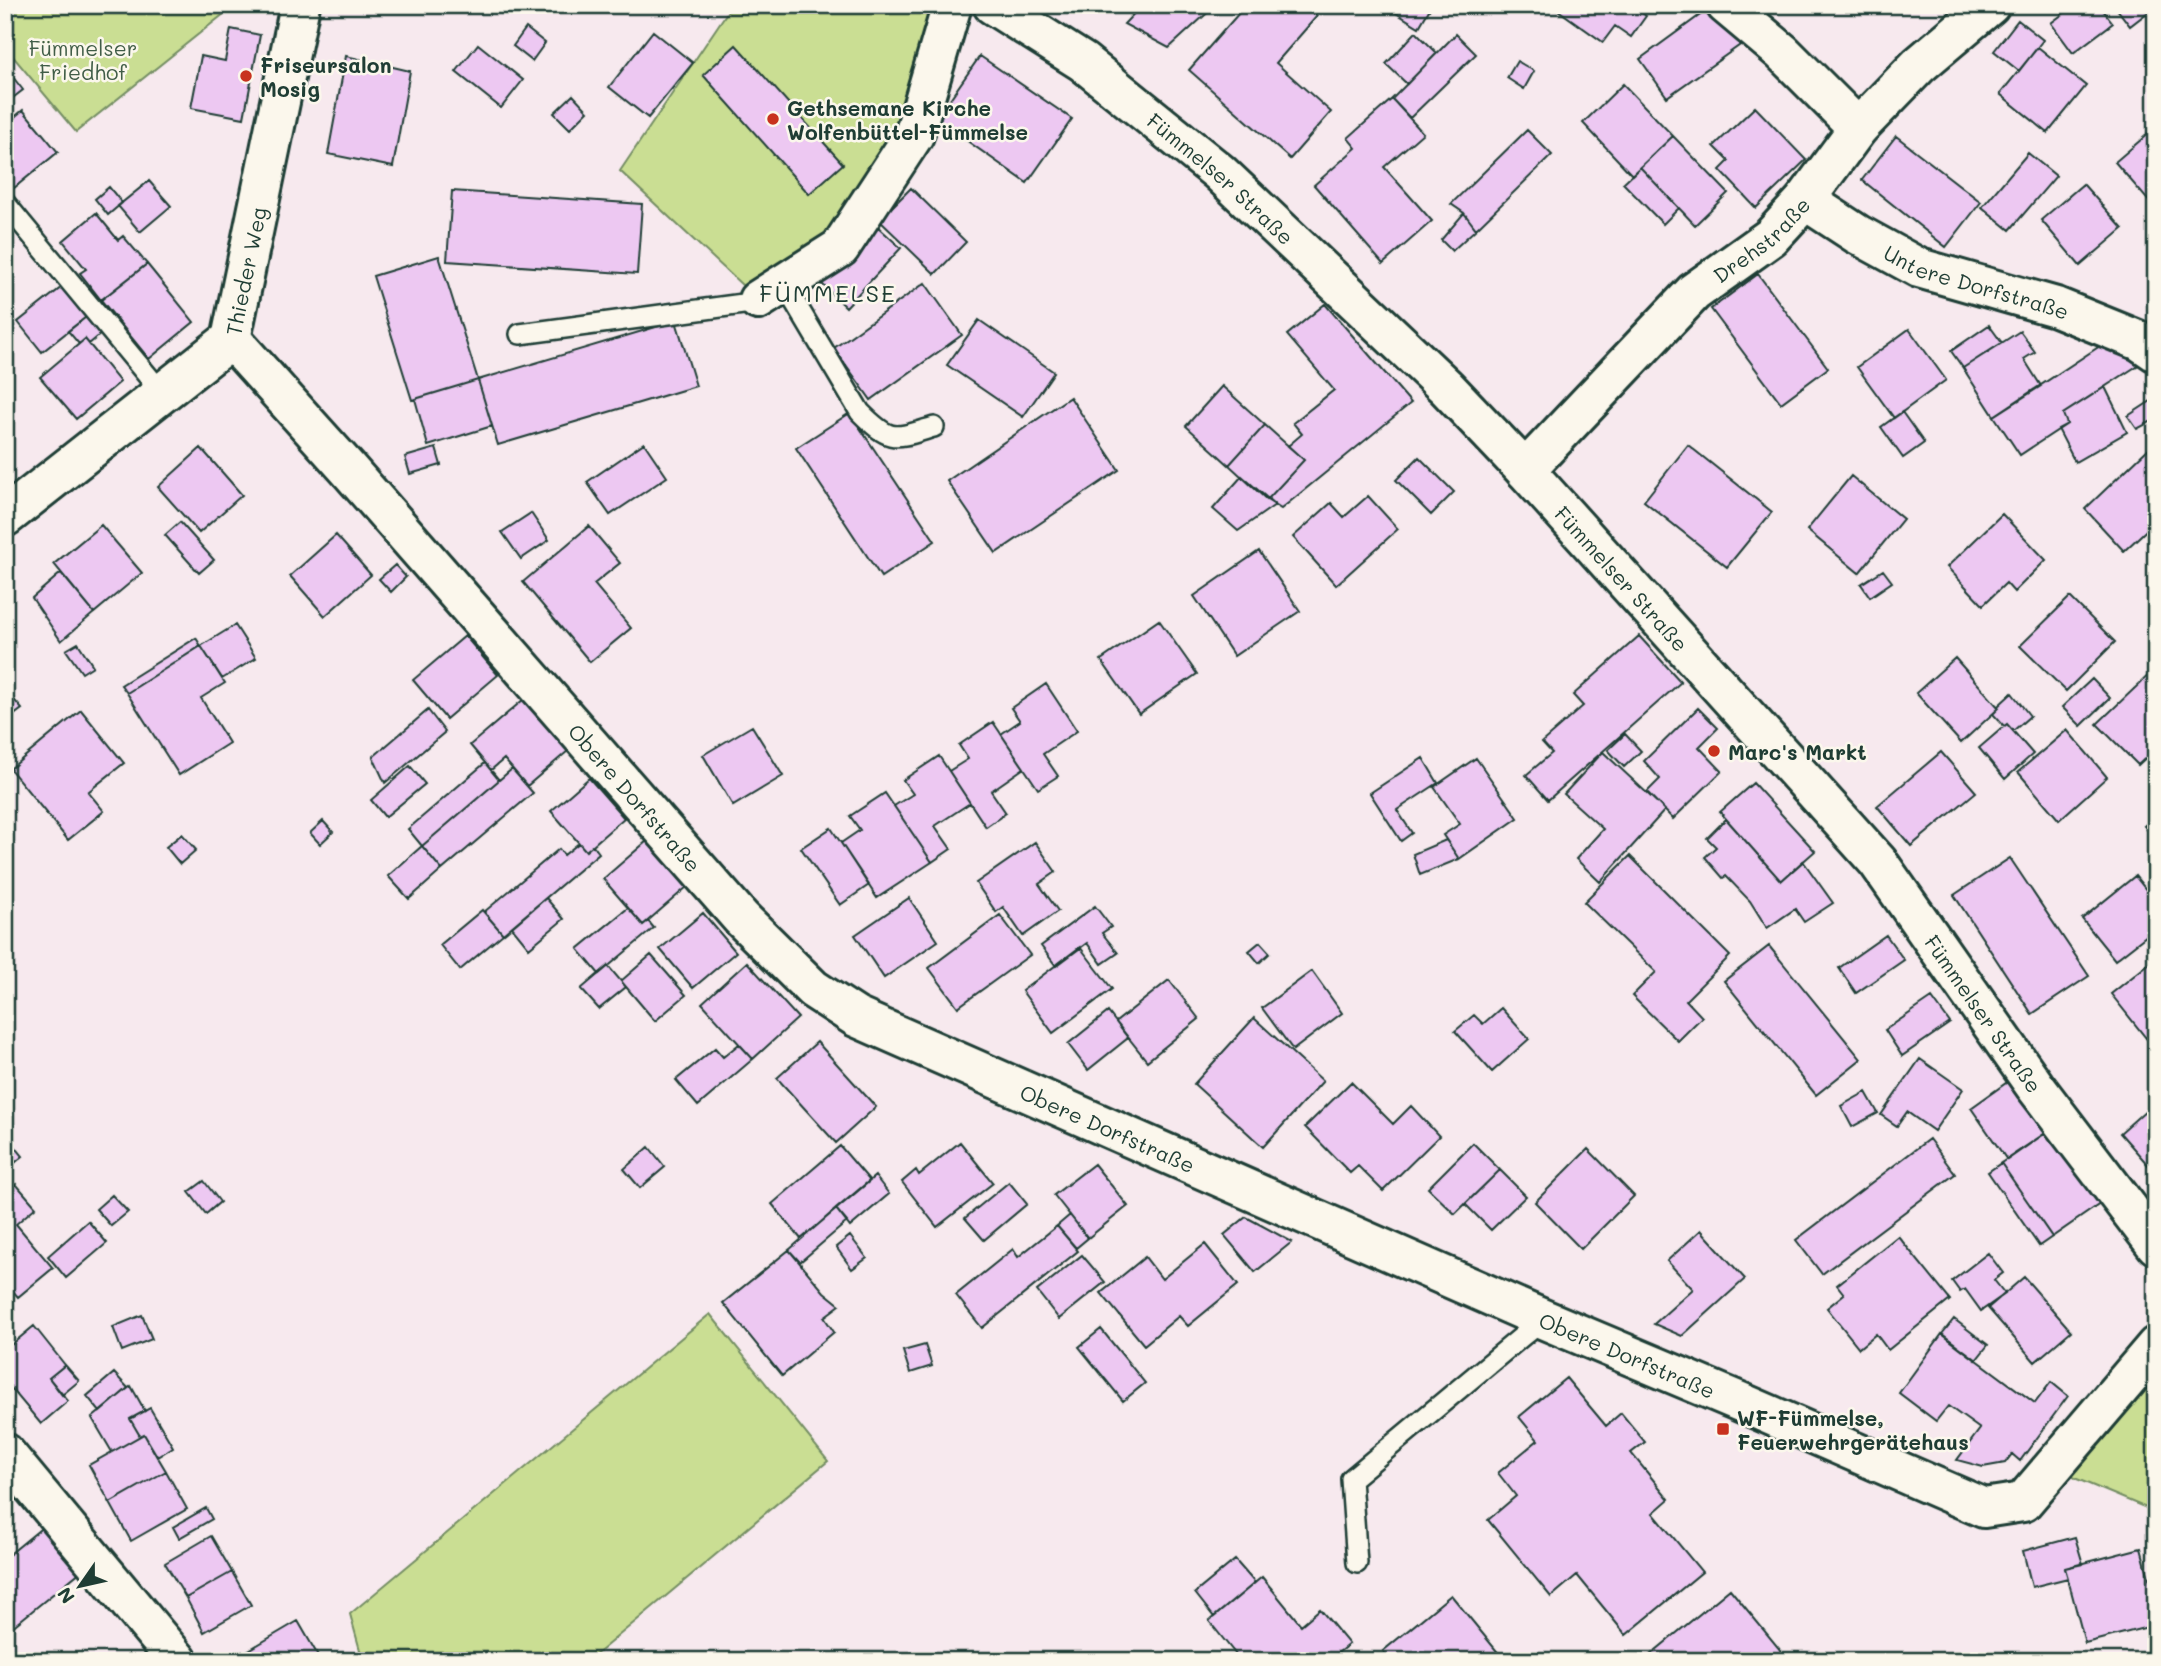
<svg xmlns="http://www.w3.org/2000/svg" width="2161" height="1666" font-family="Mali,sans-serif">
	<rect width="100%" height="100%" fill="#f7e9ee"/>
	<filter id="ink" filterUnits="userSpaceOnUse"><feTurbulence type="fractalNoise" baseFrequency=".0143" numOctaves="2"/><feDisplacementMap in="SourceGraphic" scale="14" xChannelSelector="R" yChannelSelector="G"/><feConvolveMatrix kernelMatrix="1 2 1 2 8 2 1 2 1" color-interpolation-filters="sRGB"/></filter>
	<g filter="url(#ink)">
		<path fill="#cade93" stroke="#748e64" stroke-width="2" d="M5,5H235L76,132L5,47Z
			M732,5H952L914,135L840,248L758,300L620,171Z
			M710,1314L828,1461L588,1661H363L350,1614Z
			M2156,1346V1512L2077,1479L2055,1466Z"/>
		<path fill="#edc8f2" stroke="#1f3d34" stroke-width="2" d="M1142,5H1216L1169,48L1124,24Z
			M1246,5H1305L1317,16L1276,63L1331,112L1290,159L1189,70Z
			M1383,5H1432L1419,27Z
			M1551,5H1632L1646,16L1631,37L1615,26L1603,42Z
			M1714,5L1743,43L1667,97L1640,59Z
			M2075,5H2099L2113,23L2073,53L2051,23Z
			M2114,5H2156V6L2130,26Z
			M2018,20L2043,40L2019,71L1994,51Z
			M526,28L545,43L532,61L513,46Z
			M231,29L260,35L244,118L191,108L201,56L225,61Z
			M653,31L693,63L648,118L609,87Z
			M1416,32L1437,53L1407,84L1386,64Z
			M1456,34L1476,54L1410,118L1392,99Z
			M478,44L523,80L501,108L456,72Z
			M736,45L843,164L809,194L703,75Z
			M2038,47L2086,86L2048,133L2000,94Z
			M346,56L410,71L393,167L328,154Z
			M980,56L1072,119L1027,183L936,119Z
			M1517,61L1534,71L1524,89L1507,78Z
			M5,67L23,90L5,104Z
			M1623,84L1673,136L1632,175L1583,123Z
			M573,95L588,111L570,129L554,113Z
			M1392,99L1423,133L1384,167L1432,221L1383,264L1314,185L1356,148L1348,138Z
			M1755,107L1806,160L1756,208L1720,170L1729,161L1714,146Z
			M23,110L58,152L14,188L5,178V125Z
			M2156,127V202L2152,205L2115,162Z
			M1527,130L1552,155L1476,229L1464,213L1451,204Z
			M1673,136L1728,193L1695,225L1640,167Z
			M1896,136L1981,202L1946,247L1862,180Z
			M2028,153L2056,176L2010,230L1982,207Z
			M1640,167L1679,208L1663,224L1623,183Z
			M149,181L171,206L140,232L118,206Z
			M2083,184L2123,229L2080,266L2041,220Z
			M109,187L122,203L108,215L95,199Z
			M911,188L966,242L935,274L879,220Z
			M452,191L642,204L637,274L447,261Z
			M96,213L118,240L123,236L147,264L101,300L80,273L86,269L63,241Z
			M1464,213L1476,229L1452,251L1441,240Z
			M876,225L901,248L846,307L822,284Z
			M439,256L478,380L412,400L373,276Z
			M147,264L194,322L149,359L101,300Z
			M1758,274L1828,368L1781,403L1711,309Z
			M925,283L962,335L871,400L834,348Z
			M62,287L86,317L42,352L18,322Z
			M1325,304L1411,403L1281,509L1267,500L1304,460L1288,446L1302,434L1293,423L1334,390L1287,335Z
			M86,317L101,334L89,344L85,339L79,344L68,331Z
			M979,320L1054,372L1023,417L947,365Z
			M676,321L696,386L498,445L478,380Z
			M1989,325L2002,343L1963,368L1951,351Z
			M1909,329L1946,380L1894,418L1857,367Z
			M2020,331L2035,352L2024,359L2041,386L1994,416L1963,368Z
			M85,339L120,382L76,419L40,377Z
			M2106,342L2128,345L2140,364L2063,414L2067,424L2020,455L1994,416Z
			M478,380L492,426L428,446L415,399Z
			M1222,386L1265,425L1229,465L1186,426Z
			M2105,387L2127,432L2075,462L2058,429L2067,424L2063,414Z
			M1070,397L1119,470L996,553L947,481Z
			M2154,399L2156,419L2137,429L2128,416Z
			M1902,412L1924,443L1903,458L1881,427Z
			M850,413L935,541L881,577L796,448Z
			M1265,425L1304,460L1267,500L1229,465Z
			M644,443L667,477L610,515L587,482Z
			M1688,445L1772,512L1727,567L1644,501Z
			M201,448L242,495L199,533L158,487Z
			M436,448L441,465L410,474L405,457Z
			M2149,448L2156,455V521L2124,551L2085,509Z
			M1419,457L1454,492L1431,515L1396,480Z
			M1242,476L1275,505L1238,531L1213,509Z
			M1851,476L1903,519L1859,573L1807,530Z
			M1368,496L1398,529L1336,585L1293,537L1331,503L1344,517Z
			M531,513L549,540L521,559L502,532Z
			M2002,514L2046,560L2014,592L2006,583L1983,605L1947,567Z
			M180,522L214,560L199,573L165,535Z
			M101,525L142,573L94,613L54,564Z
			M589,526L620,563L594,584L631,628L590,662L523,582Z
			M336,535L371,575L325,616L290,576Z
			M1259,551L1300,611L1234,656L1194,596Z
			M395,565L406,577L391,592L379,579Z
			M1883,570L1892,582L1870,597L1861,584Z
			M61,573L94,613L61,641L32,598Z
			M2070,597L2115,642L2066,691L2020,646Z
			M1159,620L1197,674L1139,714L1101,660Z
			M235,625L256,658L222,679L201,646Z
			M465,636L498,675L446,719L413,680Z
			M1639,636L1681,682L1548,800L1526,775L1552,753L1542,742L1583,706L1573,695Z
			M196,638L201,646L127,693L121,685Z
			M78,643L93,666L82,673L66,650Z
			M201,646L225,683L201,698L229,743L179,775L127,693Z
			M1955,658L1999,708L1961,743L1916,693Z
			M2156,668V748L2138,765L2097,724Z
			M2092,679L2110,698L2081,726L2062,707Z
			M1046,684L1077,731L1043,754L1058,776L1038,789L1001,734L1020,721L1011,708Z
			M5,689L22,709L5,722Z
			M2012,693L2030,716L2013,731L2007,724L2004,726L1993,714L1999,708L1998,706Z
			M524,699L568,751L527,786L504,759L491,770L470,745Z
			M1698,708L1718,728L1699,747L1722,771L1673,819L1647,792L1660,779L1644,761Z
			M81,710L124,763L88,792L104,811L68,840L10,769Z
			M428,710L445,732L385,783L373,757Z
			M993,722L1024,768L991,791L1006,813L986,827L949,771L968,759L959,745Z
			M2007,724L2033,754L2005,779L1979,748Z
			M752,726L783,776L733,806L703,755Z
			M2067,730L2107,777L2059,820L2018,772Z
			M1625,734L1641,751L1624,767L1608,750Z
			M1603,752L1665,810L1600,882L1576,859L1603,829L1564,794Z
			M1941,752L1976,792L1911,846L1877,806Z
			M939,756L970,803L935,826L951,849L932,862L894,806L913,794L903,780Z
			M1423,758L1438,783L1397,810L1412,833L1401,841L1370,793Z
			M1476,758L1518,818L1459,859L1443,835L1460,824L1434,787Z
			M485,763L499,780L422,846L408,829Z
			M410,766L425,784L385,817L371,800Z
			M512,769L533,793L442,870L422,846Z
			M589,778L624,818L586,851L551,811Z
			M1753,783L1815,851L1781,881L1720,812Z
			M885,793L932,862L877,898L841,843L860,830L850,816Z
			M2156,816V841L2144,826Z
			M1726,819L1781,881L1803,861L1833,903L1804,922L1795,909L1767,928L1750,901L1726,876L1723,878L1705,857L1716,847L1707,838Z
			M323,821L333,832L320,844L310,833Z
			M831,828L869,885L840,905L801,848Z
			M182,834L196,850L180,864L166,847Z
			M1446,840L1459,859L1420,875L1413,854Z
			M647,841L687,887L643,925L603,879Z
			M1035,842L1056,872L1039,884L1058,911L1023,936L1003,907L996,912L976,883Z
			M579,843L586,851L593,845L599,853L503,934L484,912L559,849L564,855Z
			M422,846L442,870L409,899L388,876Z
			M1630,856L1730,956L1686,1000L1702,1017L1678,1041L1632,996L1656,972L1584,902Z
			M2010,858L2089,976L2032,1014L1954,895Z
			M2135,876L2156,902V928L2115,960L2082,919Z
			M546,898L564,919L529,948L512,927Z
			M909,898L938,941L884,978L855,935Z
			M1095,906L1111,927L1102,933L1118,953L1102,964L1087,943L1056,966L1041,946Z
			M628,908L643,925L648,921L654,928L599,974L578,949Z
			M482,910L503,934L460,970L440,945Z
			M703,913L736,952L693,988L660,949Z
			M1000,915L1030,955L958,1007L929,968Z
			M1886,935L1904,960L1856,993L1839,968Z
			M1260,942L1270,953L1259,963L1249,951Z
			M1769,946L1861,1059L1816,1095L1724,981Z
			M1080,947L1112,989L1053,1033L1022,991Z
			M651,955L686,995L655,1021L621,981Z
			M2156,958V1030L2146,1038L2111,994Z
			M747,962L798,1018L753,1059L702,1003Z
			M608,966L626,987L599,1009L581,989Z
			M1312,971L1342,1013L1293,1050L1262,1008Z
			M1169,980L1199,1019L1147,1061L1116,1022Z
			M1932,998L1950,1023L1902,1056L1885,1030Z
			M1501,1008L1529,1039L1492,1072L1455,1031L1474,1015L1483,1024Z
			M1108,1012L1128,1038L1088,1070L1068,1044Z
			M1254,1018L1323,1081L1263,1147L1194,1084Z
			M2156,1030V1045L2154,1047L2146,1038Z
			M817,1042L876,1107L836,1143L777,1078Z
			M739,1044L753,1059L698,1106L676,1080L715,1048L723,1057Z
			M1920,1059L1963,1089L1934,1131L1907,1112L1897,1126L1881,1115Z
			M2013,1078L2050,1130L2007,1160L1971,1108Z
			M1351,1082L1393,1124L1411,1106L1439,1136L1383,1191L1358,1166L1350,1173L1305,1127Z
			M1866,1092L1878,1113L1852,1127L1841,1106Z
			M2156,1101V1174L2120,1133Z
			M2056,1126L2107,1199L2052,1237L2001,1163Z
			M8,1138L23,1156L5,1171V1140Z
			M1929,1139L1955,1174L1822,1274L1796,1240Z
			M960,1142L993,1183L937,1227L902,1182L916,1170L919,1175Z
			M1473,1143L1500,1170L1455,1214L1428,1188Z
			M840,1146L870,1181L801,1239L772,1204Z
			M649,1147L665,1167L640,1188L624,1169Z
			M1588,1149L1634,1196L1581,1249L1535,1202Z
			M2001,1163L2052,1237L2039,1246L1988,1172Z
			M1094,1164L1128,1206L1088,1238L1054,1195Z
			M1500,1170L1526,1196L1491,1230L1465,1204Z
			M875,1176L889,1194L850,1227L836,1209Z
			M204,1181L220,1202L206,1214L189,1192Z
			M1009,1182L1027,1204L984,1240L965,1218Z
			M16,1184L36,1207L16,1224L53,1268L18,1297L5,1282V1193Z
			M112,1195L128,1212L111,1226L96,1209Z
			M836,1209L847,1222L800,1262L789,1250Z
			M1070,1215L1088,1238L1076,1248L1057,1226Z
			M1246,1217L1292,1242L1255,1272L1224,1235Z
			M88,1221L107,1243L66,1278L48,1256Z
			M1057,1226L1078,1251L982,1328L956,1295L1013,1249L1018,1257Z
			M1701,1230L1745,1279L1682,1336L1654,1324L1693,1289L1667,1261Z
			M850,1236L867,1258L852,1269L836,1247Z
			M1898,1236L1950,1300L1888,1350L1876,1334L1859,1348L1827,1308L1844,1294L1837,1285Z
			M1205,1244L1238,1285L1188,1326L1179,1316L1144,1345L1101,1293L1145,1257L1162,1279Z
			M789,1250L824,1292L840,1305L824,1317L834,1332L782,1376L723,1303Z
			M1988,1253L2003,1273L1994,1280L2005,1294L1981,1311L1965,1289L1960,1292L1952,1281Z
			M1082,1255L1105,1282L1059,1319L1037,1291Z
			M2024,1277L2071,1331L2035,1362L1988,1308Z
			M142,1315L152,1339L122,1351L113,1327Z
			M1954,1319L1988,1345L1976,1360L1942,1334Z
			M34,1326L65,1365L49,1378L68,1401L41,1424L5,1381V1350Z
			M1101,1329L1145,1383L1123,1401L1079,1347Z
			M1942,1334L2035,1403L2051,1382L2068,1396L2020,1461L2012,1454L2005,1463L1983,1467L1957,1460L1980,1429L1948,1406L1936,1421L1899,1393Z
			M925,1345L932,1366L910,1373L903,1351Z
			M65,1365L79,1381L62,1395L49,1378Z
			M114,1373L128,1388L100,1412L87,1396Z
			M1566,1378L1606,1426L1621,1413L1645,1442L1631,1453L1669,1499L1653,1513L1702,1572L1626,1635L1577,1575L1551,1597L1488,1520L1516,1496L1498,1473L1538,1440L1519,1417Z
			M131,1386L145,1411L130,1419L140,1436L112,1452L92,1418Z
			M150,1408L173,1447L157,1457L144,1434L140,1436L130,1419Z
			M144,1434L166,1471L110,1503L89,1465Z
			M166,1471L187,1509L131,1541L110,1503Z
			M206,1508L212,1519L179,1538L173,1527Z
			M44,1526L81,1571L5,1633V1558Z
			M211,1536L232,1572L186,1598L165,1563Z
			M2075,1537L2083,1564L2065,1568L2068,1578L2032,1587L2023,1551Z
			M2141,1548L2156,1604V1625L2085,1643L2065,1568Z
			M1235,1560L1255,1583L1214,1617L1195,1593Z
			M232,1572L251,1605L204,1632L186,1598Z
			M1262,1577L1301,1625L1320,1609L1349,1644L1328,1661H1241L1209,1621Z
			M1730,1589L1786,1657L1781,1661H1654L1650,1655Z
			M1451,1595L1505,1661H1391L1383,1651Z
			M298,1621L320,1659L316,1661H246L242,1654Z"/>
		<g fill="none" stroke-linecap="round" stroke-linejoin="round">
			<defs>
				<path id="service" d="M5,203L162,393
					M784,284L860,412C891,443 893,439 934,427
					M520,334L743,304L758,300
					M1357,1563L1351,1479L1543,1319"/>
				<g id="minor">
					<path d="M1726,5L1782,52L1858,128"/>
					<path id="s1" d="M1805,200L1857,234L1919,268L2056,307L2140,341L2156,352"/>
					<path d="M758,300L840,248L914,135L952,5"/>
					<path id="s2" d="M231,339L348,469L741,918L813,989L856,1017L1543,1319L1738,1401L1984,1508L2023,1502L2156,1346"/>
					<path d="M5,1453L178,1661"/>
				</g>
				<g id="tertiary">
					<path id="s3" d="M993,5L1083,62L1219,172L1446,387L1525,470L1878,862L2035,1086L2156,1245"/>
					<path id="s4" d="M1525,470L1694,292L1771,237L1805,200L1858,128L1919,65L1990,5"/>
					<path id="s5" d="M5,517L231,339L300,5"/>
				</g>
			</defs>
			<use href="#service" stroke="#1f3d34" stroke-width="24"/>
			<use href="#minor" stroke="#1f3d34" stroke-width="44"/>
			<use href="#tertiary" stroke="#1f3d34" stroke-width="44"/>
			<use href="#service" stroke="#fbf7ec" stroke-width="19"/>
			<use href="#minor" stroke="#fbf7ec" stroke-width="38"/>
			<use href="#tertiary" stroke="#fbf7ec" stroke-width="38"/>
		</g>
	</g>
	<g fill="#c8321e" stroke="#fbf7ec" stroke-width="2.5">
		<circle cx="246" cy="76" r="7"/>
		<circle cx="773" cy="119" r="7"/>
		<circle cx="1714" cy="751" r="7"/>
		<rect x="1716" y="1422" width="14" height="14" rx="3.5"/>
	</g>
	<g text-anchor="middle" dominant-baseline="central" stroke-width="5" stroke-linejoin="round" paint-order="stroke">
		<g font-size="21" fill="#415d47" stroke="#fbf7ec">
			<text x="83" y="47">Fümmelser<tspan x="83" dy="24">Friedhof</tspan></text>
		</g>
		<g font-size="21" font-weight="bold" fill="#1f3d34" stroke="#fbf7ec" text-anchor="start">
			<text x="260" y="64">Friseursalon<tspan x="260" dy="24">Mosig</tspan></text>
			<text x="787" y="107">Gethsemane Kirche<tspan x="787" dy="24">Wolfenbüttel-Fümmelse</tspan></text>
			<text x="1728" y="751">Marc's Markt</text>
			<text x="1737" y="1417">WF-Fümmelse,<tspan x="1737" dy="24">Feuerwehrgerätehaus</tspan></text>
		</g>
		<g font-size="21" fill="#1f3d34" stroke="#fbf7ec">
			<text stroke="none"><textPath href="#s3" startOffset="287">Fümmelser Straße</textPath></text>
			<text stroke="none"><textPath href="#s4" startOffset="331">Drehstraße</textPath></text>
			<text stroke="none"><textPath href="#s5" startOffset="357">Thieder Weg</textPath></text>
			<text stroke="none"><textPath href="#s1" startOffset="192">Untere Dorfstraße</textPath></text>
			<text stroke="none"><textPath href="#s3" startOffset="854">Fümmelser Straße</textPath></text>
			<text stroke="none"><textPath href="#s2" startOffset="611">Obere Dorfstraße</textPath></text>
			<text stroke="none"><textPath href="#s3" startOffset="1421">Fümmelser Straße</textPath></text>
			<text stroke="none"><textPath href="#s2" startOffset="1199">Obere Dorfstraße</textPath></text>
			<text stroke="none"><textPath href="#s2" startOffset="1766">Obere Dorfstraße</textPath></text>
		</g>
		<g font-size="24" letter-spacing="2" fill="#1f3d34" stroke="#fbf7ec">
			<text x="828" y="292">FÜMMELSE</text>
		</g>
	</g>
	<rect width="2161" height="1666" fill="none" stroke="#fbf7ec" stroke-width="28"/>
	<rect x="14" y="14" width="2133" height="1638" fill="none" stroke="#1f3d34" stroke-width="2.5" filter="url(#ink)"/>
	<g transform="translate(80 1586) rotate(236)" stroke="#fbf7ec" stroke-width="5" paint-order="stroke">
	<path d="M0-5L12 26L0 18L-12 26Z" fill="#1f3d34"/>
	<text y="-10" font-size="19" font-weight="bold" text-anchor="middle" fill="#1f3d34">N</text>
	</g>
</svg>
